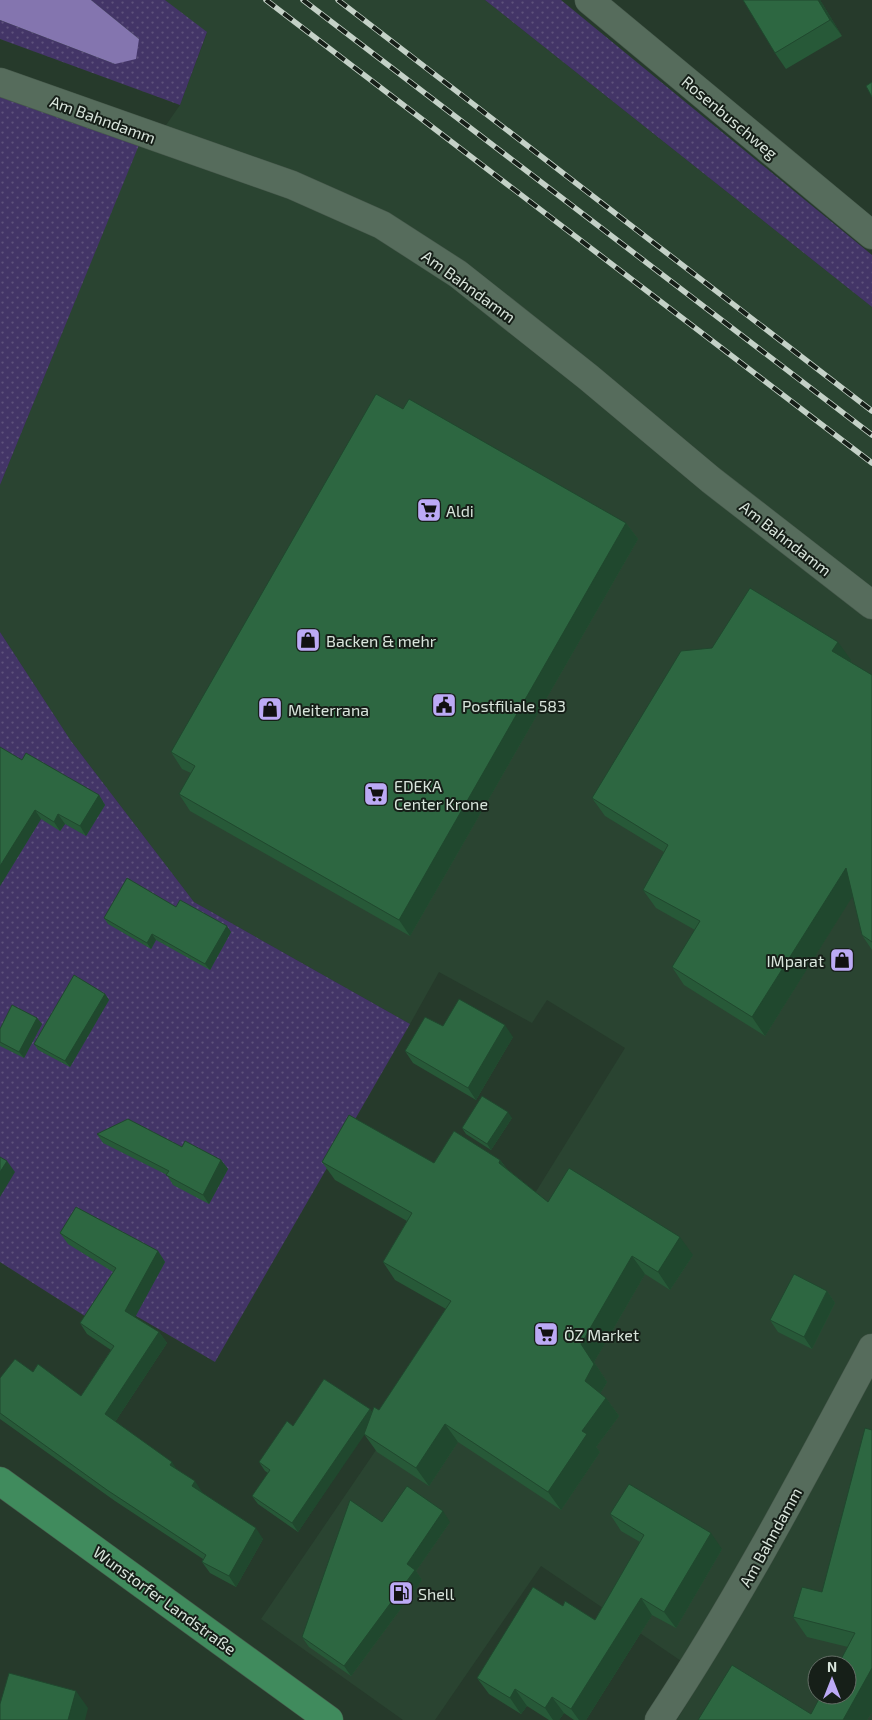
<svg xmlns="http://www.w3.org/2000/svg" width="872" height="1720" font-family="'Exo 2',sans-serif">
	<defs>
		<pattern id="grass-dots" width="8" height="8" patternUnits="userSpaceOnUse" patternTransform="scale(1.25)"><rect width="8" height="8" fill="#433567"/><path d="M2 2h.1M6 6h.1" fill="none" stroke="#5e527c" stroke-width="1.8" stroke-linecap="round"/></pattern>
	</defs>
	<rect width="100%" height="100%" fill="#263a2b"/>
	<path fill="#2a4431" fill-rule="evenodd" d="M165,0H485L872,307V1720H677L737,1618L693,1669L541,1566L435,1720H403L261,1619L374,1453L625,1048L547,1000L532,1023L439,972L410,1024L194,902L71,741L0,632V485L143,134L157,138L180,105L207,33ZM817,1665H847V1695H817Z"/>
	<path fill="url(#grass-dots)" d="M91,0H165L207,32L180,105L0,39V20L115,64L139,39Z
		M485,0H561L872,255V307Z
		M0,94L139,145L0,485Z
		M0,632L71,741L194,902L410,1024L215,1362L102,1296L88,1318L0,1262Z"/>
	<path fill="#8475af" d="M0,0H91L139,39L136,59L115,64L0,20Z"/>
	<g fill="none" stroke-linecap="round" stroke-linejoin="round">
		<defs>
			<path id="street" d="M589,0L872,235
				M0,82L292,185L382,225L458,274L588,377L711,480L872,605
				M659,1720C738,1601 804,1475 872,1348"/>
			<path id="primary" d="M0,1481L329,1720"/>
		</defs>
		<use href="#street" stroke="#46584b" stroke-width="29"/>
		<use href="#primary" stroke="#46584b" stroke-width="29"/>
		<use href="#street" stroke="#566c5c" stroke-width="28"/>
		<use href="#primary" stroke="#408b5d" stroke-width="28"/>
		<defs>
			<path id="rail" d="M266,0L872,463
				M303,0L872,435
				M338,0L872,411"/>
		</defs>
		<use href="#rail" stroke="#c4d1c7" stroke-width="5.5"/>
		<use href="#rail" stroke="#161f18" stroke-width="4" stroke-dasharray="11" stroke-linecap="butt"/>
	</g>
	<path fill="#275938" d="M820,0L842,36L786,69L775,53Z
		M403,409L626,523L638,539L410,936L190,811L179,794L191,773L182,769L171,752Z
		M851,660L849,662L872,675V950L862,935L853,895L765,1036L684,985L672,967L695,930L656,908L643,890L664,852L605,816L592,798Z
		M22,760L99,795L105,805L86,836L65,824L60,831L41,819L0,886Z
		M104,918L231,932L210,970L156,940L151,949L108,924Z
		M105,994L109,1000L70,1067L38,1050L34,1044Z
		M37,1018L42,1024L24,1058L0,1046V1029Z
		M443,1026L513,1037L476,1100L413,1063L405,1051Z
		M512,1118L491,1150L466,1134L462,1128Z
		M97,1134L182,1147L221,1160L228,1169L209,1204L173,1185L167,1175L103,1143Z
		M500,1160L507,1169L548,1202L693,1255L670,1290L645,1274L594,1362L607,1382L600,1394L606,1398L619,1416L596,1447L600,1452L561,1510L458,1442L429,1486L377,1452L364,1434L298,1532L258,1504L252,1496L268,1473L265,1471L259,1462L293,1426L370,1409L372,1412L379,1410L446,1309L395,1280L383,1262L407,1221L335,1180L322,1162L434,1163Z
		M60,1233L158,1251L165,1262L135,1317L159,1332L167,1343L115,1422L177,1470L202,1492V1493L263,1539L236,1587L210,1573L202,1562L203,1559L115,1501L0,1419V1378L33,1372L81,1396L111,1350L87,1334L80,1323L113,1272L68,1244Z
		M827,1291L835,1303L812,1349L778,1332L770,1320Z
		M872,1430V1712L867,1720H698L811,1714L848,1647L807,1637L793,1617L822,1592Z
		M610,1514L722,1549L676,1628L652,1615L586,1720H574L564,1713L559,1720H549L527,1706L521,1714L489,1694L477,1678L563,1606L595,1620L640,1542L621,1531Z
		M450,1522L416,1571L422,1580L351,1676L309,1647L302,1637Z"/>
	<path fill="#20482e" d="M818,0H820L842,36L830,20Z
		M626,523L638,539L410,936L399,920Z
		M838,642L851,660L845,669L832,651Z
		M99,795L105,805L86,836L80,826Z
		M35,810L41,819L0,886V866Z
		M58,814L65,824L60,831L54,822Z
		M846,868L859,886L765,1036L752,1017Z
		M227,926L231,932L210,970L205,964Z
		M152,934L156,940L151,949L147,943Z
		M105,994L109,1000L70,1067L65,1061Z
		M37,1018L42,1024L24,1058L19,1052Z
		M505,1025L513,1037L476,1100L468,1088Z
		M508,1112L512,1118L491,1150L487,1144Z
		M221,1160L228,1169L209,1204L203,1195Z
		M500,1160L513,1178L499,1163Z
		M7,1161L15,1172L0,1197V1172Z
		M680,1237L693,1255L670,1290L658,1272Z
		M158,1251L165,1262L133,1321L125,1311Z
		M632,1256L645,1274L594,1362L607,1382L597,1399L585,1381L581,1344Z
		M827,1291L835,1303L812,1349L804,1337Z
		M159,1332L167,1343L113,1425L105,1414Z
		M606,1398L619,1416L596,1447L600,1452L561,1510L548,1492L582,1431Z
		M370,1409L376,1418L298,1532L292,1523Z
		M445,1424L458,1442L429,1486L416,1468Z
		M172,1462L179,1473L170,1465Z
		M195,1481L202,1492L199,1497L192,1486Z
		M443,1511L450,1522L416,1571L422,1580L351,1676L344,1666L407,1564Z
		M256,1528L263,1539L236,1587L229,1576Z
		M711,1533L722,1549L676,1628L664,1612Z
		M641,1598L652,1615L586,1720H579L571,1709Z
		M872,1668V1712L867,1720H843Z
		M515,1689L527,1706L521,1714L510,1698Z
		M76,1691L88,1708L85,1720H68Z
		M552,1697L564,1713L559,1720H553L545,1708Z"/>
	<path fill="#2d6741" stroke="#20482e" d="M743,0H818L830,20L775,53Z
		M872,82V97L866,86Z
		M376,394L403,409L409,399L626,523L399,920L179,794L195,766L171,752Z
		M750,588L838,642L832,651L872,675V942L862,935L846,868L752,1017L672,967L700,921L643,890L668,845L592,798L681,651L712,648Z
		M0,747L22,760L26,753L99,795L80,826L58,814L54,822L35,810L0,866Z
		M127,878L176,907L180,900L227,926L205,964L152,934L147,943L104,918Z
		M74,975L105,994L65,1061L34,1044Z
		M459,999L505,1025L468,1088L405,1051L425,1017L443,1026Z
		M12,1005L37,1018L19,1052L0,1042V1029Z
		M482,1096L508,1112L487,1144L462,1128Z
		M349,1115L434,1163L454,1131L500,1160L499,1163L548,1202L569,1168L680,1237L658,1272L632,1256L581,1344L594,1364L585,1381L606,1398L582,1431L587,1434L548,1492L445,1424L416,1468L364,1434L374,1407L379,1410L451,1301L383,1262L412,1213L322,1162Z
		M128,1119L182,1147L185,1141L221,1160L203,1195L166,1175L169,1171L97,1134Z
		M0,1157L7,1161L0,1172Z
		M76,1207L158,1251L125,1311L159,1332L105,1414L172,1462L170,1465L195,1481L192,1486L256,1528L229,1576L202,1562L206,1555L107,1490L0,1413V1378L15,1359L33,1372L38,1364L81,1396L114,1346L80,1323L116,1268L60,1233Z
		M794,1274L827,1291L804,1337L770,1320Z
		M324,1379L370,1409L292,1523L252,1496L270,1470L259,1462L287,1421L293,1426Z
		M865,1428L872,1430V1668L843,1720H698L732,1665L811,1714L821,1695H847V1665H838L855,1633L793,1617L802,1587L822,1592Z
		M629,1484L711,1533L664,1612L641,1598L571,1709L552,1697L545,1708L515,1689L510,1698L477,1678L533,1587L563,1606L565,1601L595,1620L644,1535L610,1514Z
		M407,1486L443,1511L407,1564L415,1570L344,1666L302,1637L350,1500L382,1522Z
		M9,1673L76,1691L68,1720H0V1704Z"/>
	<defs>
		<symbol id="supermarket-square" viewBox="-11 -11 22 22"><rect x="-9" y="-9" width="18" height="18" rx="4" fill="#bcaaf5" stroke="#161f18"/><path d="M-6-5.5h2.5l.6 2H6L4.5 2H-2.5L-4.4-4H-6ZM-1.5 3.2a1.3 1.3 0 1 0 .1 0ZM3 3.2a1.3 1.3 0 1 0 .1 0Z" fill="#111"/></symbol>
		<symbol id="shop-square" viewBox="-11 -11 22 22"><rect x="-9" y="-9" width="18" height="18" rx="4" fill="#bcaaf5" stroke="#161f18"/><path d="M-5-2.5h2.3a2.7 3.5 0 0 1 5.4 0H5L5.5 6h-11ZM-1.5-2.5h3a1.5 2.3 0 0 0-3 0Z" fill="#111"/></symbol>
		<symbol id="civic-square" viewBox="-11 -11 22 22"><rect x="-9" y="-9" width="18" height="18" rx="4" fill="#bcaaf5" stroke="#161f18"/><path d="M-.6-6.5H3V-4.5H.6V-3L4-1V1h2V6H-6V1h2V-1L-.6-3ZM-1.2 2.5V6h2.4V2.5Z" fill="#111"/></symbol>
		<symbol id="fuel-square" viewBox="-11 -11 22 22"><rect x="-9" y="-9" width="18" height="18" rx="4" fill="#bcaaf5" stroke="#161f18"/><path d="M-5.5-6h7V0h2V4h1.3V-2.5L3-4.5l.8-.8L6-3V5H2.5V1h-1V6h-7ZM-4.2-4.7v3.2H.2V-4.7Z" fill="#111"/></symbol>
	</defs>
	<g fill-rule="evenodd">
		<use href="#supermarket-square" x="415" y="496" width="28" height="28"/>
		<use href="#shop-square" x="294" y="626" width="28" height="28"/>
		<use href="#civic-square" x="430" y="691" width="28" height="28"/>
		<use href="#shop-square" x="256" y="695" width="28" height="28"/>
		<use href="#supermarket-square" x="362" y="780" width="28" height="28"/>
		<use href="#shop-square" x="828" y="946" width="28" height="28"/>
		<use href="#supermarket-square" x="532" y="1320" width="28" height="28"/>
		<use href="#fuel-square" x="387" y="1579" width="28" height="28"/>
	</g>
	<g text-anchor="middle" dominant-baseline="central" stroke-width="4" stroke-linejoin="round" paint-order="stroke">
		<g font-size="16" fill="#d9e5dc" stroke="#161f18">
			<text transform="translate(730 117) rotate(40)">Rosenbuschweg</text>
			<text transform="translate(103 119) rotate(20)">Am Bahndamm</text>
			<text transform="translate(469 286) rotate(36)">Am Bahndamm</text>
			<text transform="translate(786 538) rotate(38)">Am Bahndamm</text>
			<text transform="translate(770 1537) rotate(-61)">Am Bahndamm</text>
			<text transform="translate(165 1600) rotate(36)">Wunstorfer Landstraße</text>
		</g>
		<g font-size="16" fill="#d9e5dc" stroke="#161f18" text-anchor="start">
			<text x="446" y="510">Aldi</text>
			<text x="326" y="640">Backen &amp; mehr</text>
			<text x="462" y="705">Postfiliale 583</text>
			<text x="288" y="709">Meiterrana</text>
			<text x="394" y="785">EDEKA<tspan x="394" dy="18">Center Krone</tspan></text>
			<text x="824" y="960" text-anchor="end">IMparat</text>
			<text x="564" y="1334">ÖZ Market</text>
			<text x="418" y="1593">Shell</text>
		</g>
	</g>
	<g transform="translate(832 1680)"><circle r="24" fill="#161f18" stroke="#646e66"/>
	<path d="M0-4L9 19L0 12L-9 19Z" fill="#bcaaf5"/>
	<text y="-8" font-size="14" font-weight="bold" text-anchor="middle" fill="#d9e5dc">N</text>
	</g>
</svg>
